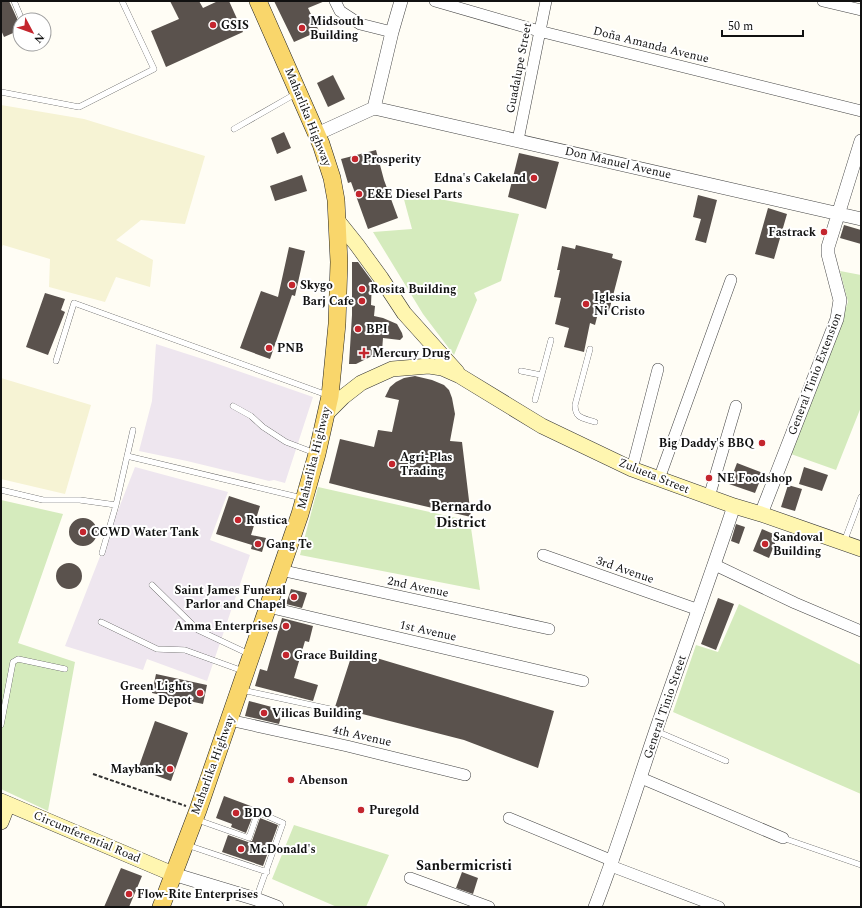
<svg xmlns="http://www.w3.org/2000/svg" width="862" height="908" font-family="Spectral,serif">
	<rect width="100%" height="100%" fill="#fffdf5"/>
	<path fill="#eee6ef" d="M156,344L212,362L313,397L285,483L274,480L269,481L187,461L139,451L152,401Z
		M135,467L228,492L210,540L250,555L207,681L147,659L143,670L65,646Z"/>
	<path fill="#f6f3d4" d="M1,105L84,119L205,156L185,224L141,220L116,240L153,260L150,287L116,277L105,302L49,287L50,259L3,245L1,249Z
		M1,378L91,405L65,494L1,479Z"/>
	<path fill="#d5ebbd" d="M402,192L519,214L501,281L474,293L477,300L454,355L423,314L373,232L412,229Z
		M840,271L861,275V407L836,470L791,454L848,302Z
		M318,487L470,521L480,590L300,555Z
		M1,500L63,514L18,643L75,662L48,811L1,789Z
		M739,604L861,665V794L673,712L696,645L718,652Z
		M294,825L389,855L366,907H337L272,879Z"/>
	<path fill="#5a524d" d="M1,1H9L20,25V30L4,37L1,30Z
		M170,1H199L203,8L218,1H229L243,32L166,67L151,31L179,19Z
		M274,1H325L308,8L319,31L294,42Z
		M333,75L345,99L328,107L317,83Z
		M284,132L291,148L277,154L271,138Z
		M376,150L384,180L398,218L368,229L351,182L348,183L341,159Z
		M519,153L559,162L546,209L508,197Z
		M302,175L307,191L275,201L270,186Z
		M698,195L717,200L706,243L695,240L701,219L693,217Z
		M768,208L787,214L774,259L755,254Z
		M844,225L861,230V244L840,238Z
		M576,245L613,254L612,258L622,261L609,311L599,309L595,325L590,323L584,352L564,347L569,328L555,324L561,298L554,297L560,270H557L562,246L575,249Z
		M289,247L305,251L295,296L292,295L270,359L240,348L261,291L278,297Z
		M352,262H358L372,281L371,305L375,306L374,316L383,318L397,324L402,333L403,337L400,340L383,338L382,351L356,364H349L352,315Z
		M45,293L65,299L61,310L65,312L48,355L26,347Z
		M415,376L432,380L444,385L449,390L452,398L455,414L450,441L462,442L471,517L364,492L329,483L340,439L374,447L378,430L392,432L399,400L385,397L390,387L396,382L404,378Z
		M737,463L763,473L755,493L729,484Z
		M804,467L828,475L822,491L799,484Z
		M788,485L802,489L795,511L781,507Z
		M229,496L260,506L251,535L266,538L262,552L251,549L252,545L216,534Z
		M69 532a14 14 0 1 1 28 0a14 14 0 1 1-28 0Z
		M736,524L745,527L739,544L731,541Z
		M762,529L778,536L769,558L753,551Z
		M56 576a13 13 0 1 1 26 0a13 13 0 1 1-26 0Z
		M291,589L307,593L302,608L286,604Z
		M718,598L734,604L716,650L701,644Z
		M282,618L313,626L309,642L305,641L294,678L318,685L313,701L255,686L260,669L267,671Z
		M353,651L554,711L538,768L464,740L335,707Z
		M156,674L207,685L203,704L152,693Z
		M249,701L283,710L279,724L245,716Z
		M155,721L188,733L171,781L138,769Z
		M224,796L256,808L246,833L231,827L232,824L216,818Z
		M260,818L278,825L263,866L222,852L228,835L248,842L252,841Z
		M121,868L142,876L129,907H104Z
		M462,872L478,878L473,894L456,888Z"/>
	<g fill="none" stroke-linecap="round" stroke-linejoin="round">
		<defs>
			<path id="service" d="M14,1L22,20
				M1,92L79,107L154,69L122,1
				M234,129L297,93
				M590,349L575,405C575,419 584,418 595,422
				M56,361L74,303L327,395
				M521,371L541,375
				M535,400L551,340
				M233,406L251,416L263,427L286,442L315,453
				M127,456L302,498
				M1,490L43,500H80L116,505
				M844,542L861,497
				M102,553L116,505L133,430
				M152,585L198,630L249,654
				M101,622L157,649L185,650L243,671
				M242,690L330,709
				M1,725L13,662L18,659L65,669
				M656,731L726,761
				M195,819L249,838L258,812L283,823L256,899
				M783,838L861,865
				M187,845L267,872"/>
			<path id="minor" d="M335,1L340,11L360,24L392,32
				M435,1L539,31L861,111
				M823,1L861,10
				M518,140L546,1
				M632,469L658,369
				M659,479L731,280
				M709,497L736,406
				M543,555L699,610
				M715,565L795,603L861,631
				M280,570L549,629
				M268,607L583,681
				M229,720L347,746L465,775
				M641,778L783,838
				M509,818L613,861
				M611,866L719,907
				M410,878L489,907"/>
			<path id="tertiary" d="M374,108L861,219
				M317,134L374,108L392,32L401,1
				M761,514L837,319L840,300L828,254V247L861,141
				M173,874L256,899L277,907
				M595,907C618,848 636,789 656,730C682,655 709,581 734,506"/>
			<path id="secondary" d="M337,220L357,245L381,278L404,313L457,372
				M327,413L343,397L361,383L392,369L429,366L442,368L460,376L542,426L632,469L734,506L761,514L861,549
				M1,801L173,874
				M1,822L8,804"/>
			<path id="primary" d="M161,907L198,810L300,514L317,454L330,396L337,324L339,262L336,200L332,178L321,144L258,1"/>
		</defs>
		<use href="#service" stroke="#444" stroke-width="6"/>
		<use href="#minor" stroke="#444" stroke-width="12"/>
		<use href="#tertiary" stroke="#444" stroke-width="14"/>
		<use href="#secondary" stroke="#333" stroke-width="16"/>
		<use href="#primary" stroke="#222" stroke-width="18"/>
		<path stroke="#333" stroke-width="2" stroke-dasharray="4 2" stroke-linecap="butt" d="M93,774L186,806"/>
		<use href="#service" stroke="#fff" stroke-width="5.5"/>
		<use href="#minor" stroke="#fff" stroke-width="11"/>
		<use href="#tertiary" stroke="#fff" stroke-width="13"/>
		<use href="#secondary" stroke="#fff6b0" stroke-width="15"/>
		<use href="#primary" stroke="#f9d66b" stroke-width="17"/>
	</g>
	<g fill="#c4262e" stroke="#fff" stroke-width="1.5">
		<circle cx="213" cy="25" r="4"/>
		<circle cx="302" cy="28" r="4"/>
		<circle cx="355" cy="159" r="4"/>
		<circle cx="534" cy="178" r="4"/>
		<circle cx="359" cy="194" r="4"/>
		<circle cx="824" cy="232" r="4"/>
		<circle cx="292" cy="285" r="4"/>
		<circle cx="362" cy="289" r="4"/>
		<circle cx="362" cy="301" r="4"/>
		<circle cx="586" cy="304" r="4"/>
		<circle cx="358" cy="329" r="4"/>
		<circle cx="269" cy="348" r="4"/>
		<path d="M362 347h4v4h4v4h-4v4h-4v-4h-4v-4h4z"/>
		<circle cx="762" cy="443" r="4"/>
		<circle cx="392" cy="464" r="4"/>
		<circle cx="709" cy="478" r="4"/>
		<circle cx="238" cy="520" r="4"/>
		<circle cx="83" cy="532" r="4"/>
		<circle cx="258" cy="544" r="4"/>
		<circle cx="765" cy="544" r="4"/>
		<circle cx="294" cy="597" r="4"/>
		<circle cx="286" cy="626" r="4"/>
		<circle cx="286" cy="655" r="4"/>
		<circle cx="200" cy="693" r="4"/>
		<circle cx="264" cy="713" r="4"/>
		<circle cx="170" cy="769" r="4"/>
		<circle cx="291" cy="780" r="4"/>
		<circle cx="361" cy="810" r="4"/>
		<circle cx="236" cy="813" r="4"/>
		<circle cx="241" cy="849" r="4"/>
		<circle cx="129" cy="894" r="4"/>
	</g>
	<g text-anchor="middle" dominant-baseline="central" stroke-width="4" stroke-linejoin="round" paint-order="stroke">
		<g font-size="12" font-weight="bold" fill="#111" stroke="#fff" text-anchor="start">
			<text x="310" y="21">Midsouth<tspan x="310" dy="14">Building</tspan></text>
			<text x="221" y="25">GSIS</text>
			<text x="363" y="159">Prosperity</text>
			<text x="526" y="178" text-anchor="end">Edna's Cakeland</text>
			<text x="367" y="194">E&amp;E Diesel Parts</text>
			<text x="816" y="232" text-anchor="end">Fastrack</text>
			<text x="300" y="285">Skygo</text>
			<text x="370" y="289">Rosita Building</text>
			<text x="594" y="297">Iglesia<tspan x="594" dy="14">Ni Cristo</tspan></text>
			<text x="354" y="301" text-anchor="end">Barj Cafe</text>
			<text x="366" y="329">BPI</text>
			<text x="277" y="348">PNB</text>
			<text x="372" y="353">Mercury Drug</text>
			<text x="754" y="443" text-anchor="end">Big Daddy's BBQ</text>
			<text x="400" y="457">Agri-Plas<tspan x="400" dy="14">Trading</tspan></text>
			<text x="717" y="478">NE Foodshop</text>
			<text x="246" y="520">Rustica</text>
			<text x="91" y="532">CCWD Water Tank</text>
			<text x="773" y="537">Sandoval<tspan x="773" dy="14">Building</tspan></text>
			<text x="266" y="544">Gang Te</text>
			<text x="286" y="590" text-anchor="end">Saint James Funeral<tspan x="286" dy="14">Parlor and Chapel</tspan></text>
			<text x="278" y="626" text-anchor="end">Amma Enterprises</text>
			<text x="294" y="655">Grace Building</text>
			<text x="192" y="686" text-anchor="end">Green Lights<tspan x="192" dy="14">Home Depot</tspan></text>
			<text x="272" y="713">Vilicas Building</text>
			<text x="162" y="769" text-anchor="end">Maybank</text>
			<text x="299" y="780">Abenson</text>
			<text x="369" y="810">Puregold</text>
			<text x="244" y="813">BDO</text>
			<text x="249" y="849">McDonald's</text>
			<text x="137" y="894">Flow-Rite Enterprises</text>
		</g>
		<g font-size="12" fill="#111" stroke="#fff">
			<text transform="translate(651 45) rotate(14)">Doña Amanda Avenue</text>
			<text transform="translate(519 68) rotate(-79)">Guadalupe Street</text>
			<text transform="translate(308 117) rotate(68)">Maharlika Highway</text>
			<text transform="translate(618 163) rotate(13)">Don Manuel Avenue</text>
			<text transform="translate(815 374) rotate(-69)">General Tinio Extension</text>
			<text transform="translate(314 458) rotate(-76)">Maharlika Highway</text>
			<text transform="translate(654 476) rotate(22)">Zulueta Street</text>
			<text transform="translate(625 570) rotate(19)">3rd Avenue</text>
			<text transform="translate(418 587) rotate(12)">2nd Avenue</text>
			<text transform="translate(428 631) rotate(13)">1st Avenue</text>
			<text transform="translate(665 707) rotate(-71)">General Tinio Street</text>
			<text transform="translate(362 736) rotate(13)">4th Avenue</text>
			<text transform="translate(213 765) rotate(-70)">Maharlika Highway</text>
			<text transform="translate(87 837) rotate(23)">Circumferential Road</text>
		</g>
		<g font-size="14" font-weight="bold" fill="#111" stroke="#fff">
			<text x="461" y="506">Bernardo<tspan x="461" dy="16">District</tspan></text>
			<text x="464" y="865">Sanbermicristi</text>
		</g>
	</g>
	<rect width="862" height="908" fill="none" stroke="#111111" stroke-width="4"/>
	<g transform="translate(32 32) rotate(131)"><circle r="19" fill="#ffffff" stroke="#a0a0a0"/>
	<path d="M0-3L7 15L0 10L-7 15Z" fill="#c4262e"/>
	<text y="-6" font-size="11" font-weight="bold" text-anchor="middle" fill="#111111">N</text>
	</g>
	<path d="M722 30v6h81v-6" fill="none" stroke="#111111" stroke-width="2"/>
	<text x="728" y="30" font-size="12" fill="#111111" stroke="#ffffff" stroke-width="3" paint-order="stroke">50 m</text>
</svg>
